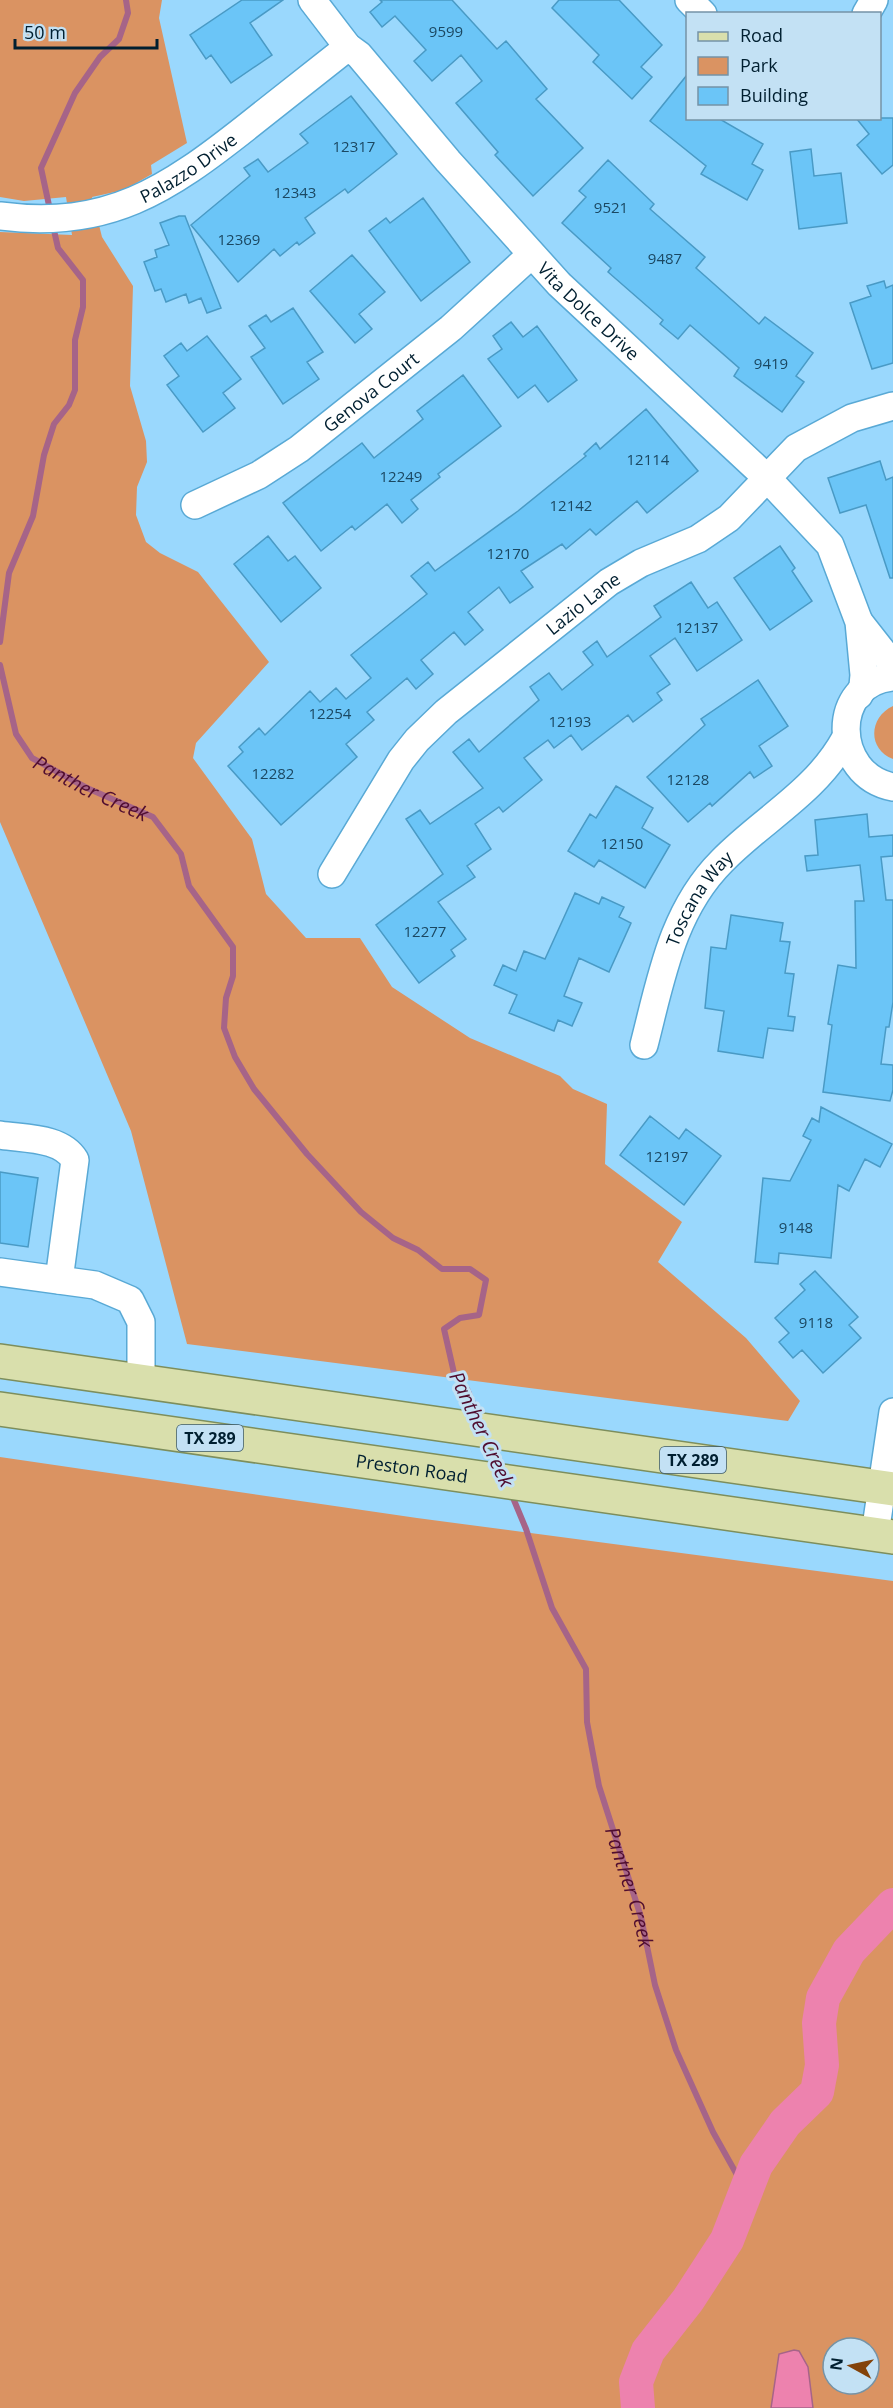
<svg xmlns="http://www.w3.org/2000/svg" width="893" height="2408" font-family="'Open Sans',sans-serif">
	<rect width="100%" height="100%" fill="#9ad8fd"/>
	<path fill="#da9362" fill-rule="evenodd" d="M0,0H162L159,18L187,143L151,165L152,174L124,190L92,197L102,237L133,286L130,386L146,441L147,462L137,487L136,515L146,542L160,553L198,572L269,662L196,743L193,758L252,839L266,894L306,938H360L392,987L470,1038L560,1076L573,1089L607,1104L605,1164L682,1222L658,1262L746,1338L800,1401L788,1421L187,1344L131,1131L0,822V232L72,235L66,197L24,201L0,197Z
		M893,706V759C867,749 869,717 893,706Z
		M0,1457L417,1518L893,1581V2408H0ZM833,2348H869V2384H833Z"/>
	<path fill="#ed82ae" stroke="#a66488" stroke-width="1.5" d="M794,2350L799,2351L808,2367L813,2408H771L779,2354Z"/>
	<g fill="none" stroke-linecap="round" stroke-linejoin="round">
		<g stroke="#a66488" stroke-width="6">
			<path d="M50,210L41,168L75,93L100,57L119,39L128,13L126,0"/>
			<path d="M0,642L9,573L33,516L44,455L54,424L69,405L75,390V340L83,307V280L58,248L53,226"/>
			<path id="s1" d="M0,665L16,734L32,758L87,788L153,817L181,854L189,886L233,947V976L226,998L224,1028L235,1057L254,1089L307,1154L361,1212L393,1238L418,1250L442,1269H470L486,1280L479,1315L460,1318L444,1329L454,1373L467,1389L480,1420"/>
			<path d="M490,1443L501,1469"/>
			<path id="s2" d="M511,1493L526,1529L552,1608L586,1669L587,1722L599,1786L641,1917L655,1985L676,2050L713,2132L746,2191"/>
		</g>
		<path stroke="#ed82ae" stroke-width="34" d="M638,2408L636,2382L648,2351L688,2300L727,2240L756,2165L785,2123L817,2092L822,2065L819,2023L823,1998L849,1951L893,1905"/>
	</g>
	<path fill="#6bc5f7" stroke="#499ac5" stroke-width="1.5" d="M242,0H283L250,23L272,55L231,83L211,55L206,59L190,35Z
		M380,0H452L497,49L506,41L547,89L536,99L583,148L533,196L495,155L498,152L456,103L482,81L461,55L432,81L414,61L426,50L395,16L382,27L370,12L382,2Z
		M559,0H619L662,45L641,67L652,77L632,99L593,62L599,55L552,8Z
		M687,75V118H718L763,144L752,164L763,170L747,200L701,174L706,166L650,121Z
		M351,96L397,154L348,193L345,189L305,218L315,233L299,245L297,242L280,256L274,249L238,282L191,225L250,176L244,168L258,159L268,172L308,143L300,134Z
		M856,118H893V165L882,174L857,145L869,134Z
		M811,149L814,176L841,173L847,223L799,229L790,152Z
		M608,160L654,204L650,209L705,257L696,268L759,324L765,317L813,353L796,376L804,382L782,412L734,376L739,368L690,325L678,339L660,324L663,320L608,272L611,268L562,223L586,197L579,191Z
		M423,198L470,262L421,301L369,231L386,218L390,223Z
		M179,216H185L221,308L207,313L201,298L189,303L186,294L166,302L161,289L155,291L144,262L157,257L155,250L169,245L160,223Z
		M352,255L385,292L359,314L372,329L355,343L310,291Z
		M884,281L886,288L893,285V363L872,369L850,303L871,296L867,286Z
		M293,308L323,352L307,362L319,379L283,404L251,357L265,348L249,326L266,315L271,322Z
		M511,322L523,337L537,326L577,380L548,402L535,385L518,398L488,359L502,349L493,336Z
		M207,336L241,379L223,393L235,408L203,432L167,385L179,376L164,356L181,343L187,351Z
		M463,375L501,426L438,474L440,477L411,500L418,509L402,523L387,504L355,530L352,526L321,551L283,503L362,443L374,458L423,419L417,411Z
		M646,409L698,471L647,513L637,501L596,535L590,529L566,549L562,544L521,571L533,587L510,603L499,587L468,612L483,630L465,645L454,632L421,660L433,674L416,689L407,678L367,712L374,720L346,744L357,757L281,825L228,766L243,752L239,747L259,728L265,735L310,691L320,702L336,688L346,699L371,678L351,655L427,594L411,576L428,562L435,571L518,511L586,456L584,454L596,443L600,449Z
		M880,461L886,480L893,477V578H890L866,505L840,513L828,478Z
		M268,536L288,561L295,556L321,588L281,622L234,564Z
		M780,546L795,568L792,571L812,601L770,630L734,578Z
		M691,582L708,608L717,602L742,640L697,671L675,638L650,656L670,684L657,693L662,700L633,722L628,715L582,750L571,735L554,748L548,740L524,758L542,780L503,812L499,807L475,824L491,849L467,866L475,877L438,902L466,939L451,950L455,956L419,983L376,925L443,874L406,819L420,810L430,824L483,788L453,752L469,739L479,752L539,700L530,687L549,673L562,690L593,665L583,652L597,641L607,657L661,617L654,606Z
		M758,680L788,726L759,746L772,766L754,778L750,772L712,806L710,803L688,822L647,777L705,725L701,719Z
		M616,786L653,808L642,828L670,845L645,888L599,860L594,867L568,851L590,814L596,818Z
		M867,814L869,837L893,835V856L881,857L886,900H893V1002L889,1027H886L881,1064L893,1065V1090L890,1101L823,1092L832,1025L828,1024L838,965L856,968L855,901H864L860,865L807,871L805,856L818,855L815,820Z
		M575,893L599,904L602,897L624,907L619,917L631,923L609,972L579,958L564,996L582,1003L572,1026L558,1020L554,1031L509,1013L517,995L494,985L503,965L516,971L524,951L545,959Z
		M731,915L783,923L780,941L790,942L785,973L794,974L788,1016L795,1017L793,1031L768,1028L763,1058L718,1051L724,1011L705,1008L711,947L726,949Z
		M821,1107L892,1144L880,1167L865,1159L849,1191L838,1185L831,1258L779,1253L778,1264L755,1262L763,1178L790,1181L811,1140L803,1136L812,1118L819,1122Z
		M650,1116L679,1139L686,1129L721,1156L684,1205L620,1155Z
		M0,1172L38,1178L28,1247L0,1243Z
		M815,1271L858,1317L849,1325L861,1338L823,1373L802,1350L793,1358L779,1342L789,1333L775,1318L805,1290L800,1284Z"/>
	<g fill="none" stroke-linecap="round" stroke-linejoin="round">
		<defs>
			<g id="minor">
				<path id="s3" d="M312,0L348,47L359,55L448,161L559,284L767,478L830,545L859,622L864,675L863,686L859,695"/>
				<path d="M689,0L703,14"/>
				<path d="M866,14L874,0"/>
				<path id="s4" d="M0,216C108,230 167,190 248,126C281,100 314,74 348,47"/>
				<path id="s5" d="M195,505L259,475L299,449L451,328L531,255"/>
				<path d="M860,623L893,665"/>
				<path d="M893,677C830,682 831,775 893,787"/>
				<path id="s6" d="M332,874L401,760L417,740L446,712L609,582L641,563L698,539L729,518L796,448L852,418L893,406"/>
				<path id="s7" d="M644,1045C661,979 672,911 722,861C763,819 816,792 845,739"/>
				<path d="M0,1135C25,1139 61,1137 75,1160L59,1280"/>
				<path d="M0,1272L95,1285L130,1300L141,1322V1380"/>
				<path d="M875,1534L893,1412"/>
			</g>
			<g id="major">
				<path d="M0,1361L893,1489"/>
				<path id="s8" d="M0,1409L893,1537"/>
			</g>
		</defs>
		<use href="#minor" stroke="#59a9d5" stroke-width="30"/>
		<use href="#major" stroke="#7d8e5c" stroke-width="36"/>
		<use href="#minor" stroke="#fff" stroke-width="27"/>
		<use href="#major" stroke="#d9dfac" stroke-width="33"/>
	</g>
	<g text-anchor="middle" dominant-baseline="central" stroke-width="6" stroke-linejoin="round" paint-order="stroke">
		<g font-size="15" fill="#1b4862">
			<text x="446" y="31">9599</text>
			<text x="354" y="146">12317</text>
			<text x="295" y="192">12343</text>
			<text x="611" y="207">9521</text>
			<text x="239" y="239">12369</text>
			<text x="665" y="258">9487</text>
			<text x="771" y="363">9419</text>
			<text x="648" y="459">12114</text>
			<text x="401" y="476">12249</text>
			<text x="571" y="505">12142</text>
			<text x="508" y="553">12170</text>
			<text x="697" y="627">12137</text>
			<text x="330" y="713">12254</text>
			<text x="570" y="721">12193</text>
			<text x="273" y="773">12282</text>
			<text x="688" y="779">12128</text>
			<text x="622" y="843">12150</text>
			<text x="425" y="931">12277</text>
			<text x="667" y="1156">12197</text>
			<text x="796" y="1227">9148</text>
			<text x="816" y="1322">9118</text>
		</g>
		<g fill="#c3e1f4" stroke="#3a596b" stroke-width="1.5">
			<rect x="177" y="1425" width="66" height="26" rx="4.5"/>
			<rect x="660" y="1447" width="66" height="26" rx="4.5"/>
		</g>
		<g font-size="16" font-weight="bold" fill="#001f30">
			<text x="210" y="1438">TX 289</text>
			<text x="693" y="1460">TX 289</text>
		</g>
		<g font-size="18" fill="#001f30" stroke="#c3e1f4">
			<text stroke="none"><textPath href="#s4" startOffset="200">Palazzo Drive</textPath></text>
			<text stroke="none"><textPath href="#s3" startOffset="417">Vita Dolce Drive</textPath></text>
			<text stroke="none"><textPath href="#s5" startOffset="210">Genova Court</textPath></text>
			<text stroke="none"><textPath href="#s6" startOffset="374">Lazio Lane</textPath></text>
			<text stroke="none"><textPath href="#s7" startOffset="158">Toscana Way</textPath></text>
			<text stroke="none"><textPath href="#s8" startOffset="416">Preston Road</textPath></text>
		</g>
		<g font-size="20" font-style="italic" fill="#500d2f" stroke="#c3e1f4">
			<text stroke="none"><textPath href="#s1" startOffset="166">Panther Creek</textPath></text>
			<text transform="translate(482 1429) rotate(65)">Panther Creek</text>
			<text stroke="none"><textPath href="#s2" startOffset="416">Panther Creek</textPath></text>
		</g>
	</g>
	<rect x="686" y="12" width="195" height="108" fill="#c3e1f4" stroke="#7593a6" stroke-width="1.5"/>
	<rect x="698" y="32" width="30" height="9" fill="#d9dfac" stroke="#7593a6" stroke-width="1.5"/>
	<text x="740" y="42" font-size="18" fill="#001f30">Road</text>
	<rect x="698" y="57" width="30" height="18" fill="#da9362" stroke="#7593a6" stroke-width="1.5"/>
	<text x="740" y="72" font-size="18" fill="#001f30">Park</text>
	<rect x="698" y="87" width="30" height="18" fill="#6bc5f7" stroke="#7593a6" stroke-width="1.5"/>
	<text x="740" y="102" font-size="18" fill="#001f30">Building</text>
	<g transform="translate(851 2366) rotate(278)"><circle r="28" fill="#c3e1f4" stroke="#7593a6" stroke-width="1.5"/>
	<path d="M0-4.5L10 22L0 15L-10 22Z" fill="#83430a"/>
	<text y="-9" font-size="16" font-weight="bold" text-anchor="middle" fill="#001f30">N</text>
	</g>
	<path d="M15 39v9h142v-9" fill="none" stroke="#001f30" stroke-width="3"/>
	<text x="24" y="39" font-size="18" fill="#001f30" stroke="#c3e1f4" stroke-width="4.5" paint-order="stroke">50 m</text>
</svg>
